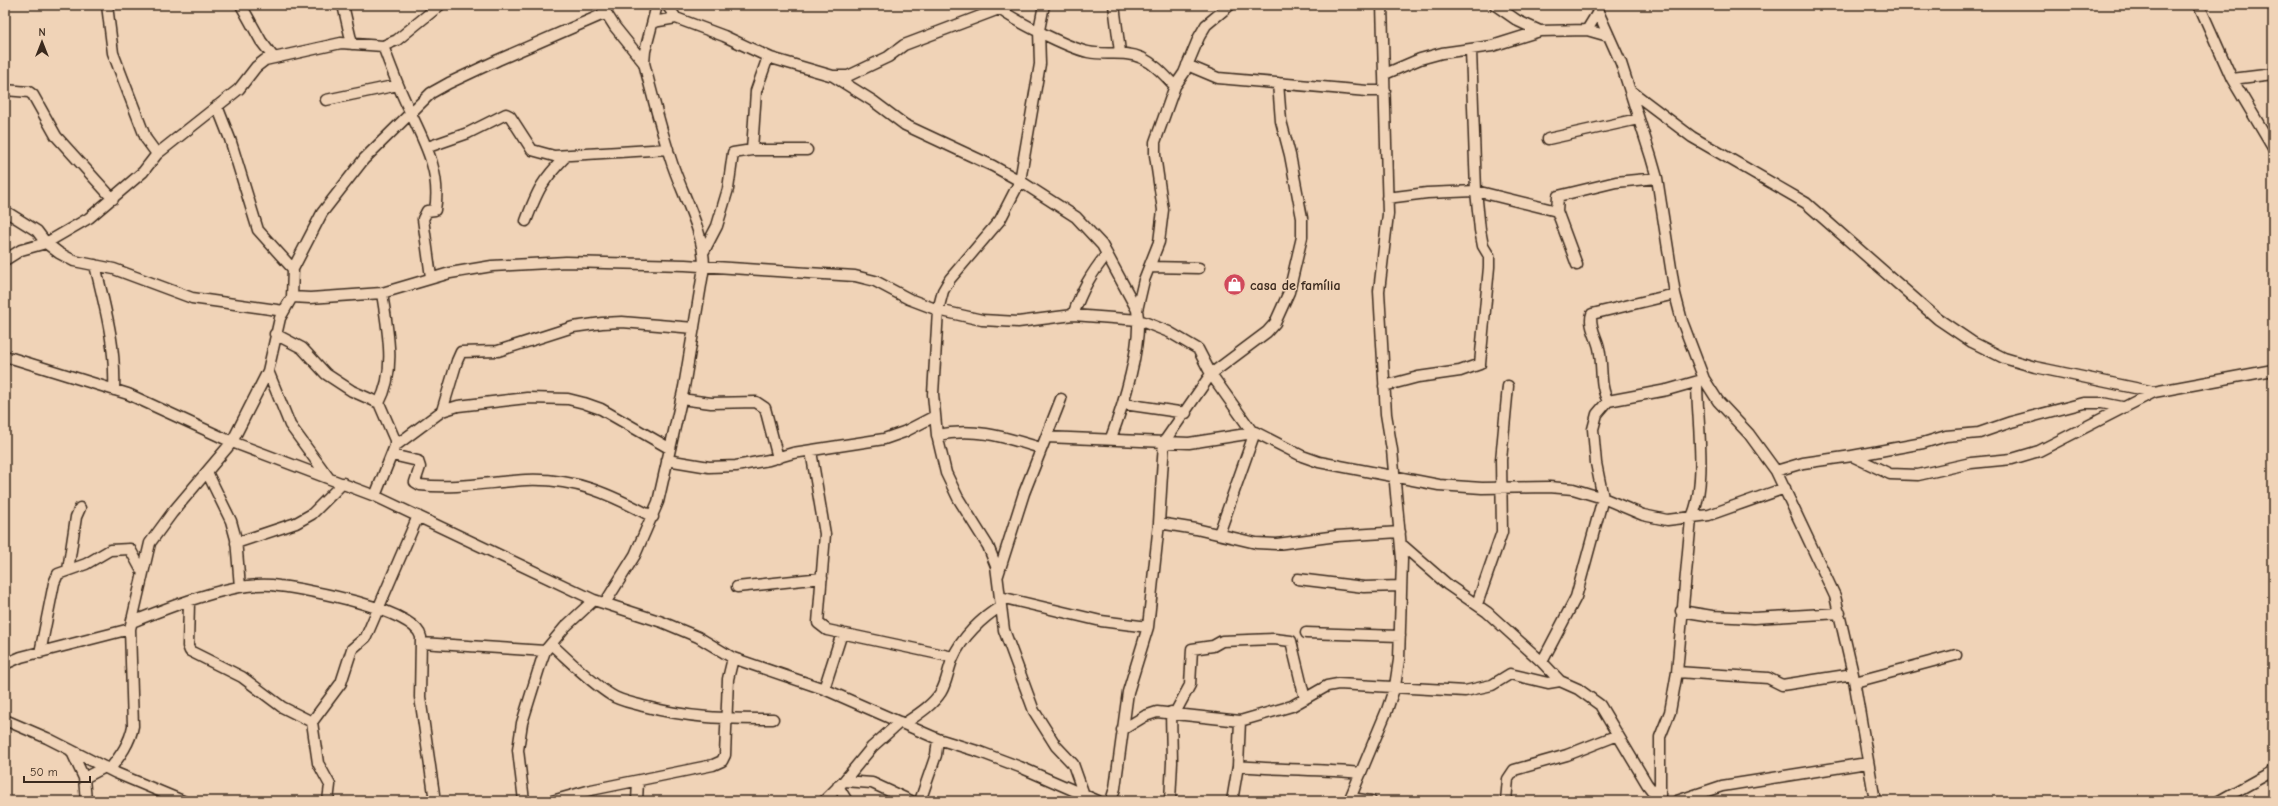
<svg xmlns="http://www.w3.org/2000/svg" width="2278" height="806" font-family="'Comic Neue',sans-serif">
	<rect width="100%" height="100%" fill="#f0d3b7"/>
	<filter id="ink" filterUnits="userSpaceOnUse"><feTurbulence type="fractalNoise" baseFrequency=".025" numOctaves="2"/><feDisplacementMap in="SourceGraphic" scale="8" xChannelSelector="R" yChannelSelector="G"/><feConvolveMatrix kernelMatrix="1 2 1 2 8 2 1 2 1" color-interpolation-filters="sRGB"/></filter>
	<g filter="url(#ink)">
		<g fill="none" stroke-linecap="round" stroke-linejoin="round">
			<defs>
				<path id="minor" d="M107,5L113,53L146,139L157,154
					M241,5L261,41L274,58
					M343,5L352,44
					M601,5L615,27L644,63
					M667,5L676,18
					M995,5C1008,18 1069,48 1088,52C1106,56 1124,50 1142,58C1156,65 1164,75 1175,86
					M1044,5L1039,30L1040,64L1020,181L1000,220L950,279L943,291L938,310L933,394L937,435L946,473L958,498L988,546L996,566L1004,630L1034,711L1056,746L1073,764L1084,795
					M1114,5L1120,52
					M1495,5L1518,21L1540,31
					M1595,5L1621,63L1651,157L1657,178L1675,294L1682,321L1704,379L1718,401L1749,434L1776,471L1835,596L1853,674L1875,801
					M2199,5L2232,79L2273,148
					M653,22L676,18L724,36L771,58L833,76H848L888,57L904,45L999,9
					M1587,30L1598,12
					M383,46C390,65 397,84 406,103C422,138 442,170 435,210L427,211L423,219L431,277
					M1187,65L1218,78L1367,91H1385
					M1385,74L1420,59L1442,53L1492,46L1540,31L1587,30L1608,36
					M833,76L873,101L905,125L993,166L1020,181L1076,217L1102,245L1137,310C1143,343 1123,406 1111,438
					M2232,79L2273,74
					M5,90L29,92L33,95L56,136L113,199
					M1631,91L1692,137L1806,203L1938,319L1972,342L2004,358L2035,367L2154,392L2273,370
					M326,100L398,85
					M217,106L230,139L258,230L293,269
					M1548,139L1638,119
					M428,147L468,133L506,114L510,116L532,150L554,156L668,149
					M752,150L756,91L768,57
					M1387,198L1427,193L1476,191L1557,211
					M5,211L37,231L46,243L59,253L74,261L114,269L192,298L284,311
					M526,221C538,189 542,181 566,156
					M704,251L717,226L728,189L733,153L752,150H807
					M5,260L21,250L46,243L89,218L143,172L157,154L239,89L256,67L265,60L341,43L383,46L397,40L440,5
					M95,265C105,307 116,346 114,390
					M1577,265L1557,211L1558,196L1616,182L1657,178
					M1150,267L1199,268
					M292,297L310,298L382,293L450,273L492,266L566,262L685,265L855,276L875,281L909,299L938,310L982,320L1018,322L1073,315L1139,320L1169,332L1198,349L1211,374L1253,433L1255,432L1302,456L1319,462L1439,485L1482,488L1549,487L1573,489L1603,498L1643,515L1667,520L1709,515L1785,488
					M1137,310L1144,280L1159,242L1163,210L1155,155V142L1175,86L1184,73L1199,37L1206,25L1230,5
					M1073,315C1082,290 1090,275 1107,254
					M275,334L302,348L326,374L352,391L379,403L395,440V446L375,496
					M5,356L128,394L232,442L375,496L594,600L662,622L698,637L733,658L824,689L938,739L980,752L1020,767L1098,801
					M268,371L290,425L328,477
					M1384,386L1418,377L1460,371L1480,364L1489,267V256L1483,246L1480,230L1476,191L1471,50
					M681,399L711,403L756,402L765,408L778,458
					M1608,401C1599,386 1603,364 1599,348C1597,338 1588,324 1592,314L1675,294
					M379,403C397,370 387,328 382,293
					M1124,404L1186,413
					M442,411L457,361L461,352L498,351L573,327L602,323L622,322L694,328
					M937,435C975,427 1004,437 1041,448
					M1046,437L1189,443L1253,433
					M395,446L442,411L458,406L527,398L568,399L584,403L601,409L669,448
					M811,451L825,534L818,623L827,630L953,657
					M392,455L418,461L420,467L415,482L420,485C457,489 490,482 526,480C576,478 610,494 653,517
					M1852,456L1923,443L1946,436L1979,433L2011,422L2084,403H2102L2122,407
					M667,460L709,467L736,466L769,460L793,453L884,439L904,432L935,416
					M1776,471L1803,463L1852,456L1890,474L1918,475L1971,463L2012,459L2039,451L2154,392
					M207,472L231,521L236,539L240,587
					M1159,523L1196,529L1256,543L1277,544L1337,536L1400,532
					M1219,534L1255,432
					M236,543L296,523L312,514L343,483
					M1401,544L1448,585L1487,612L1542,662L1560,681L1578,689L1600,705L1647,784L1660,801
					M68,570L76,517L80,508
					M998,575L1024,493L1061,399
					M1298,579L1364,587L1401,586
					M737,587L822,578
					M1000,597L1101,621L1148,627
					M189,601L188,646L190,651L242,677L282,707L312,722
					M605,603L635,555L658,502L684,387L704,267C704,228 681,194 670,157C660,126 652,94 644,63L645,51L657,5
					M1477,604L1502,532L1501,460L1508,386
					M1681,611L1712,616L1754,618L1840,613
					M132,622C167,608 203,594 239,587C252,585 267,584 279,586C306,589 415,609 421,637L420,697L435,801
					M1306,633L1400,636
					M421,643L545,651
					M551,644C570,661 589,681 611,695C620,701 633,703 643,706C688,718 726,719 773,719
					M40,653L54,583L58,574L86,564L110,550L130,549L143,573
					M1542,662L1576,597L1603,498L1596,463L1593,429L1597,414L1608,401L1667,390L1702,380
					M5,664L21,657L130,629
					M1677,672L1768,678L1782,685L1853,674
					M1855,682L1956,655
					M824,689L842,633
					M1175,713L1190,685L1192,649L1213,646L1222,641L1274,639L1291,641L1305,699
					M5,720L47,738L116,773L183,801
					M904,724C917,715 932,706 941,692C947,682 948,669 953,658C961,638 983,617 1000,607
					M1122,730L1145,716L1157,712L1240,721L1292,706L1327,686L1338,684L1465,691L1492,685L1510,674L1548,683L1560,681
					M71,750L84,778L86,801
					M1238,766C1279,770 1319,769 1361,773
					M110,769C120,756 130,743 133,726L130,629L150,543L172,513L232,442L268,371L280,318L292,297L293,269L322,213L364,159L431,93L449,83L498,60L606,13
					M84,778L105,767
					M844,781L872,783L911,801
					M838,786L847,801
					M1351,798L1371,801
					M1660,800V737L1670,712L1677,672L1691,519C1708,486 1697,420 1697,383
					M328,801L330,785L318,763L312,722L341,683L352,649L366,637L418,516
					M524,801L518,750L522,723L541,662L545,651L565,627L594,600
					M552,801L591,790L713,765L722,761L725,755L728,679L733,658
					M637,801L638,781
					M824,801L844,781L872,747L900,722
					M920,801L936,755L938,739
					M1111,801L1115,788L1128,692L1148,627L1159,523L1164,442L1211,374L1267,332L1275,323L1289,292L1302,237V218L1290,155L1281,121L1278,83
					M1170,801L1172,762L1171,712
					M1232,801L1238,766L1240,721
					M1349,801L1387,710L1395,686L1399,660L1402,559L1392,450L1386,414L1379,291L1388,214L1382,5
					M1506,801L1508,779L1514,770L1567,755L1618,735
					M1677,801L1722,786L1867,763
					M2219,801L2273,771"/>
			</defs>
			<use href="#minor" stroke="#3b2a1e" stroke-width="13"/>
			<use href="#minor" stroke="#f0d3b7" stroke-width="10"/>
		</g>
	</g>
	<defs>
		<symbol id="shop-disc" viewBox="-11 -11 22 22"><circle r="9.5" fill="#d1495b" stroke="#f0d3b7"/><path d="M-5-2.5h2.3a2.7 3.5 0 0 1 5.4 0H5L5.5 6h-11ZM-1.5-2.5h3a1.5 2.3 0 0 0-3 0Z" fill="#fff"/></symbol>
	</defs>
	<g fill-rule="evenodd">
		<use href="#shop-disc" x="1222" y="272" width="25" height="25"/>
	</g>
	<g text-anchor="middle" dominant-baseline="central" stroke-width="3" stroke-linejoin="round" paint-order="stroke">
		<g font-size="14" font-weight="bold" fill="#3b2a1e" stroke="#f0d3b7" text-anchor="start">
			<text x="1250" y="285">casa de família</text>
		</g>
	</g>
	<rect width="2278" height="806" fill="none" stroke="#f0d3b7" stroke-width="20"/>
	<rect x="10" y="10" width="2258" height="786" fill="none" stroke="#3b2a1e" stroke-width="1.5" filter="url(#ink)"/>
	<g transform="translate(42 42)" stroke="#f0d3b7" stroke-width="3" paint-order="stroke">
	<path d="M0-3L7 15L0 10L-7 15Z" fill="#3b2a1e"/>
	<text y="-6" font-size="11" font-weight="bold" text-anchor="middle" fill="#3b2a1e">N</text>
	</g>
	<path d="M24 776v6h66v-6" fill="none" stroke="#3b2a1e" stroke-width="2"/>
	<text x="30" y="776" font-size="12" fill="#3b2a1e" stroke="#f0d3b7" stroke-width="3" paint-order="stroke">50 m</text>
</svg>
